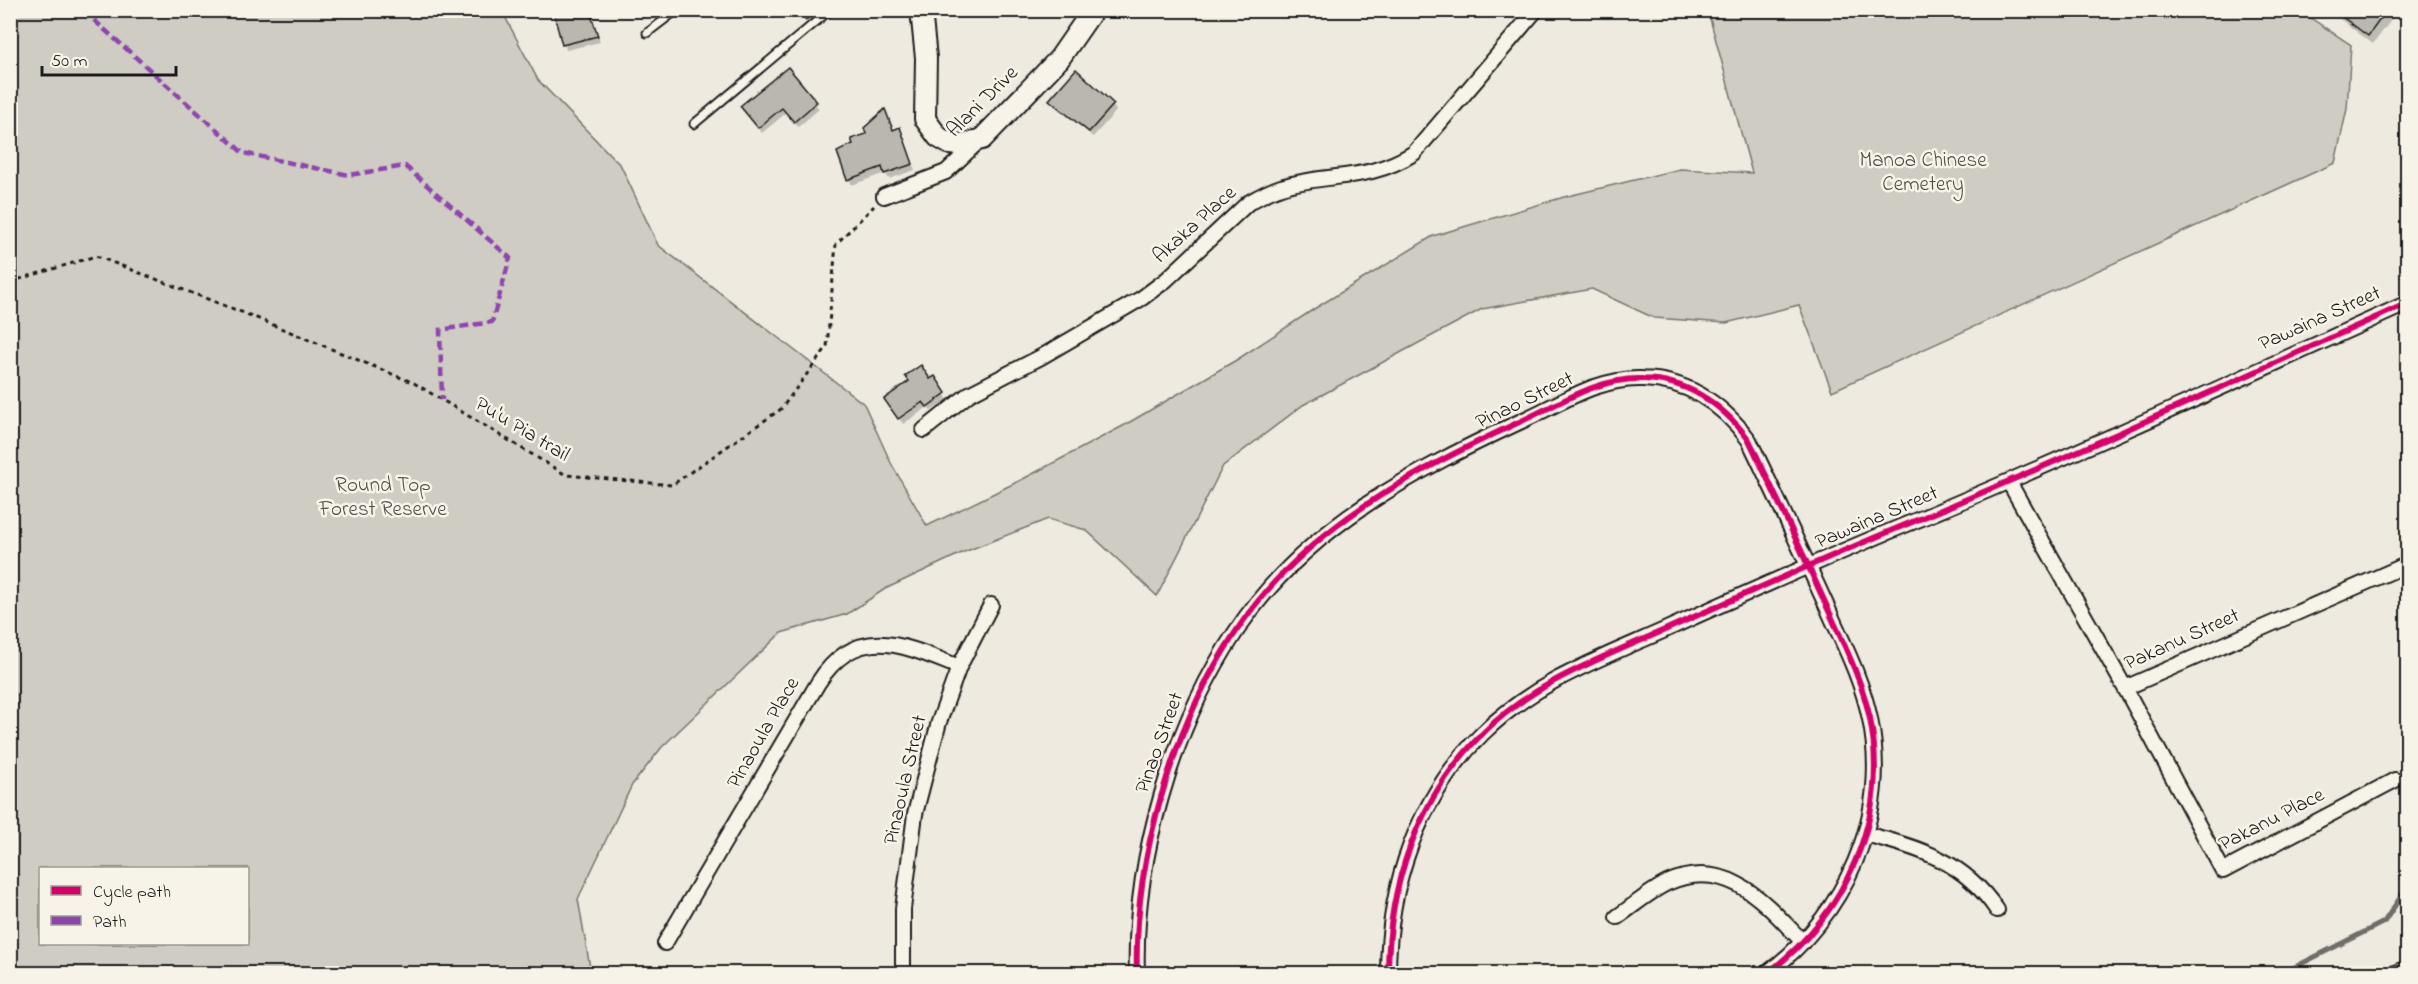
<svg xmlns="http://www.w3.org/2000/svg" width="2418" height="984" font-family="'Indie Flower',sans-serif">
	<rect width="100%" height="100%" fill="#eeeae0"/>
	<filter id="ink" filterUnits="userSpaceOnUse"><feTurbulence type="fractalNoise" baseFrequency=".0167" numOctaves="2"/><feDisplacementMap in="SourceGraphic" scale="12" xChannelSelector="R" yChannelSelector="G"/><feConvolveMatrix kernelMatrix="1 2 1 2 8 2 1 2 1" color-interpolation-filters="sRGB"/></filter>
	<g filter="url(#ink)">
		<path fill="#cfccc3" stroke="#767470" stroke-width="1.5" fill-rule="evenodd" d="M10,11H502L538,80L621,166L658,245L864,404L891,463L927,526L1023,479L1123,426L1238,359L1314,309L1433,236L1564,197L1680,169L1752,173L1709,15L1722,11H2300L2351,45L2347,109L2335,163L1832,391L1799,305L1726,323L1654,318L1592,289L1482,309L1303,405L1223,466L1157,596L1086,530L1048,519L964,552L885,589L847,614L781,633L662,747L632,785L578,899L591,973L11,974ZM40,868H248V944H40Z"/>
		<path fill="#0003" d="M555,10H614V12L592,17L600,42L566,50Z
			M799,10H825L810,24Z
			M2328,10H2392L2395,15L2373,44Z
			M788,69L819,109L798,127L786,113L762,133L745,112Z
			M1076,72L1113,105L1116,111L1093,137L1054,106L1051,100Z
			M900,129L915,170L889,179L885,173L852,185L849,179L893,131Z
			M934,378L948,400L931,411L928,407L903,424L889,405Z"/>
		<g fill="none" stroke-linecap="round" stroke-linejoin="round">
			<path stroke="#6f6d69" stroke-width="5" d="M2281,974L2384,922L2408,886"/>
		</g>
		<path fill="#bab7af" stroke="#1c1c1c" stroke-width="1.5" d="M553,10H594L590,12L598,36L562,45Z
			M797,10H816L806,20Z
			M2333,10H2387L2368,36Z
			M788,67L817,102L794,122L782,108L758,128L740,106Z
			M1076,69L1114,104L1089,132L1049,100Z
			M885,109L893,130L900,127L913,164L884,174L882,167L847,180L837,152L853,144L851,139L866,134L864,128Z
			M921,365L930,379L935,376L946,393L927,407L923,402L898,419L884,399L909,381L905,376Z
			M2408,959V974H2377L2376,972Z"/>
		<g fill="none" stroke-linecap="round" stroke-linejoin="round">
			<defs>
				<path id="lane" d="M647,33L677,10
					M694,124L830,10"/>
				<path id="street" d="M884,196L946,172L978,142
					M924,430L969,394L1041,357L1142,298L1166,280L1248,203C1258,197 1269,191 1281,187C1329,172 1366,183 1414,153L1536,10
					M2009,482L2125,688L2223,871L2395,780
					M2125,688L2408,564
					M1865,834C1920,848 1964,861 1997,910
					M1617,917C1633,906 1649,892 1667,883C1728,856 1765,903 1803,942
					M665,943L818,683C857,621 906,646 959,667
					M903,974V909L915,814L939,722L959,667L991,605
					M1137,974C1133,862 1173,726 1235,633C1304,527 1416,470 1528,418C1564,401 1601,377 1643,379C1688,380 1723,405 1749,440C1776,496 1802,552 1828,609C1844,645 1862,680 1870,719C1890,817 1845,916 1766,974
					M1388,974C1388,884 1418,798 1482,734C1534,682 1602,658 1667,629C1751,591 1836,553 1922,518C2085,450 2246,376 2408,303"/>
				<path id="secondary" d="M921,10L926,58L925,119L938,137L950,144L961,145L982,139L1059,59L1093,10"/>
			</defs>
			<use href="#lane" stroke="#1c1c1c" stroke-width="11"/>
			<use href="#street" stroke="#1c1c1c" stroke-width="18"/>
			<use href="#secondary" stroke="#1c1c1c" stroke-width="24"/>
			<path stroke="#1c1c1c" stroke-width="3" stroke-dasharray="4.5 4.5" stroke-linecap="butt" d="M10,282L96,256L249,315L414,383L566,475L672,485L781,409L827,347L836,244L874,206"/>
			<use href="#lane" stroke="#f7f3e8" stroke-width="7"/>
			<use href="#street" stroke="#f7f3e8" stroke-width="14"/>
			<use href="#secondary" stroke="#f7f3e8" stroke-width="20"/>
			<path stroke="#8e44ad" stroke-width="4.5" stroke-dasharray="9 4.5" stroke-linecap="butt" d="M86,10V13L243,153L349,175L405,166L510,258L492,322L440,330L442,400"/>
			<defs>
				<path id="cycleway" d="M1137,974C1133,862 1173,726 1235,633C1304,527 1416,470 1528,418C1564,401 1601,377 1643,379C1688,380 1723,405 1749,440C1776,496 1802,552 1828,609C1844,645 1862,680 1870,719C1890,817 1845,916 1766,974
					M1388,974C1388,884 1418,798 1482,734C1534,682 1602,658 1667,629C1751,591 1836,553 1922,518C2085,450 2246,376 2408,303"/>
			</defs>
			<use href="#cycleway" stroke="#f7f3e8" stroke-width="10"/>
			<use href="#cycleway" stroke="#d6006c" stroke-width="6"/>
		</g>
	</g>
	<g text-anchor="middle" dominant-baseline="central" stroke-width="5" stroke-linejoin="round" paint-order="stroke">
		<g font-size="21" fill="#1c1c1c" stroke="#f7f3e8">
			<text transform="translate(983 102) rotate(-45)">Alani Drive</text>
			<text transform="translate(1195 225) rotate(-42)">Akaka Place</text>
			<text transform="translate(2320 319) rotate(-24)">Pawaina Street</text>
			<text transform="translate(1525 401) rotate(-26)">Pinao Street</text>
			<text transform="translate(522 430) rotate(31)">Pu'u Pia trail</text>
			<text transform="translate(1877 518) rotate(-23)">Pawaina Street</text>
			<text transform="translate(2182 640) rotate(-24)">Pakanu Street</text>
			<text transform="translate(764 733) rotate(-60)">Pinaoula Place</text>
			<text transform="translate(1160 743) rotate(-70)">Pinao Street</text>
			<text transform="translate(906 780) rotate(-77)">Pinaoula Street</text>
			<text transform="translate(2272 820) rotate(-27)">Pakanu Place</text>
		</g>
		<g font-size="21" fill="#52514e" stroke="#f7f3e8">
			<text x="1923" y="161">Manoa Chinese<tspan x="1923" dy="24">Cemetery</tspan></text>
			<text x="383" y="486">Round Top<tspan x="383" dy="24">Forest Reserve</tspan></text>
		</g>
	</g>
	<rect width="2418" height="984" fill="none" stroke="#f7f3e8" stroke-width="36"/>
	<rect x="18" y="18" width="2382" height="948" fill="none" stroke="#1c1c1c" stroke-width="2" filter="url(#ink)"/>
	<rect x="39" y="867" width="210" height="78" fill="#f7f3e8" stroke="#9f9d96" stroke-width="1.5"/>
	<rect x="51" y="886" width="30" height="9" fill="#d6006c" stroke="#9f9d96" stroke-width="1.5"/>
	<text x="93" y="897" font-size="18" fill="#1c1c1c">Cycle path</text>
	<rect x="51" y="916" width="30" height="9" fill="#8e44ad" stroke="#9f9d96" stroke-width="1.5"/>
	<text x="93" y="927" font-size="18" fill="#1c1c1c">Path</text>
	<path d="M42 66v9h134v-9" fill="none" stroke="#1c1c1c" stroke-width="3"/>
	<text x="51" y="66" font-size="18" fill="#1c1c1c" stroke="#f7f3e8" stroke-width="4.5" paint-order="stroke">50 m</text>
</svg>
